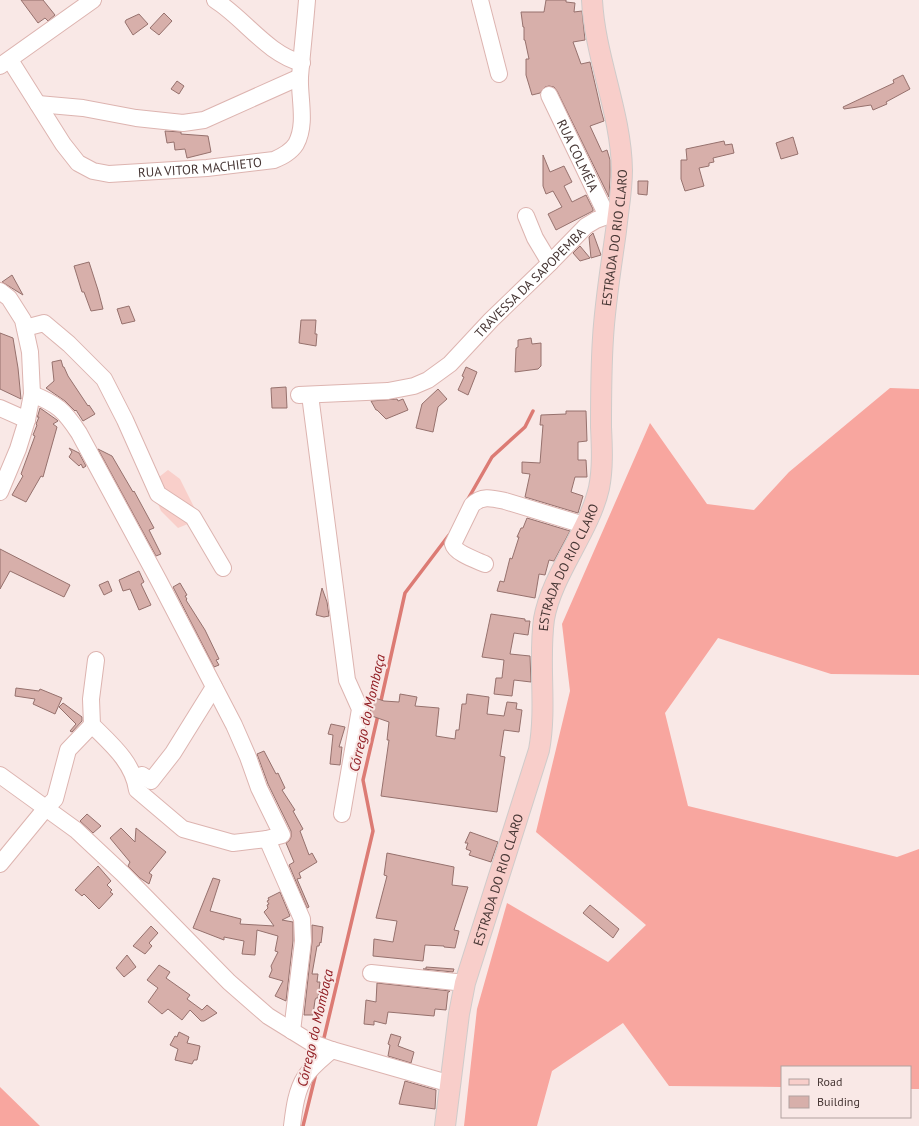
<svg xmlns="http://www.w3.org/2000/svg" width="919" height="1126" font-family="'PT Sans',sans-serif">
	<rect width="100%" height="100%" fill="#f9e8e6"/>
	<path fill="#f9cfca" d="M168,470L180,479L200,519L178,528L161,511L150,484Z"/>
	<path fill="#f8a69f" d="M890,388L919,389V675L831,674L718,638L665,713L688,806L897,857L919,849V1089H910V1067H782V1087L669,1086L623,1023L552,1071L537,1126H464L477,1009L507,903L608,962L646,925L536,832L570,691L562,624L650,423L707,504L754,510L789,472Z
		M0,1087L40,1126H0Z"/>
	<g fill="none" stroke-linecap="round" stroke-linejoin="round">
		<path stroke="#dc7b74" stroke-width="3.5" d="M468,499L492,457L525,427L533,411
			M380,705L405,593L449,535
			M323,1042L373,831L363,780L378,715
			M303,1126L316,1073"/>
	</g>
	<path fill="#d7afaa" stroke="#96716d" d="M21,0H43L55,15L48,21L45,18L38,23Z
		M546,0H566V2L575,3L574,12L582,11L585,40L573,42L581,64L590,62L601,110L604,121L590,126L602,152L607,150L610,160V177L609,197L557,91L554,87L549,86L545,87L540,93L532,95L526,75V59H529L525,40H524V27H523L521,12H544Z
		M164,13L172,21L159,35L150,28Z
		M139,14L148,24L133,35L125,22L126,20Z
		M903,75L910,89L886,102L887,104L873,110L871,105L844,109L843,107L894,83L893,80Z
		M177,81L184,86L179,94L171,89Z
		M165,131L181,132V134L208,136L211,152L187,158L185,149L175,150L174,142L167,143Z
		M793,137L798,154L781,159L776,143Z
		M724,141L725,145L732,144L734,153L713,158L714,162L709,163V166L699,168L704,186L685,191L681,179V160H687L686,149Z
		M543,155L550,172L564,166L572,182L564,186L572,202L586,195L593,209V211L587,214L556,230L548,214L562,207L553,191L546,194L543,186Z
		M638,181H648L647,195L638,194Z
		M593,233L601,255L591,258L589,237Z
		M580,246L590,258L580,261L573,253Z
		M89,262L98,290L103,309L91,311L84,292H82L74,266Z
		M12,275L23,295L2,282Z
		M129,306L135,321L122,324L117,309Z
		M301,320H316L315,334H317L316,346L299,343Z
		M0,333L13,338L18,368L21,399L0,389Z
		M531,338L532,344L541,343V366L538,369L515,372L516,348L518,347V340Z
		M61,360L63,367H64L68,376L88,406L89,405L95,414L83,421L76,410L75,411L65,401L46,388L54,381L52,362Z
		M466,367L477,372L468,395L458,390L464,377L462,376Z
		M286,387L287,408H272L271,388Z
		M438,389L447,399L438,407L433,432L416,428L422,404Z
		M397,399L398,401L403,399L408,410L386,419L377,410H376L371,401Z
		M40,408L57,420L58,421L53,424L57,427L43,477L41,476L26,502L12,495L23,476L21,474L35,436L33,435L37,425L36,424L39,417H37L38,415Z
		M566,411H586L587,441L578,442V460H586L587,477H575L571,492L583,496L578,513L525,497L530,474L522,473V462L540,463L543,425H540L541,415L566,414Z
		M69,448L79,453L86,466L83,468L81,464L79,466L69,457L72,452Z
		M98,449L112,456L133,492L134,491L154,528L149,530L161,554L156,556Z
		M527,518L570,531L554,561L549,560L545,575L539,574L535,598L497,591L500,581L504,582L510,558L512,559L519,537H517L521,528H523Z
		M0,549L70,585L64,597L10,571L0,589Z
		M139,571L144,582L141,584L151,605L139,610L130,589L123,591L119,580Z
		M108,581L112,591L104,595L99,585Z
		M180,583L187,595L185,596L187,599L186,600L205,630L219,659L216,660L219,665L214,667L173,587Z
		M322,588L327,602L329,616L324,617L316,615Z
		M491,614L525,619V621H530L528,635L514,633L510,654L530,656L531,682L514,680L512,696L494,694L496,678H502L504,660L482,657Z
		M16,688L39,691L40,689L62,698L55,714L33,704L35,699L15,696Z
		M400,694L417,697L415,706L439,708L436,736L455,739L456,730H459L462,704H466L467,694L489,697L487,714L504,716L507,702L517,703L516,709L522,710L519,732L504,730L500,756L505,757L497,812L381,796L389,740H387L389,722L369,715L375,698L384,701L399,702Z
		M63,703L82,717V721L72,732L70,731L76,724L59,707Z
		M331,724L345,727L339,747H342L340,765L330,764L333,735L328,734Z
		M264,751L276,774L278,773L285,788L282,790L295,810L293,811L303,829L300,831L309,855L312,853L317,862L299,873L301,878L297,879L309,907L307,908L289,865L294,862L286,843L289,841L291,837V831L268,784L257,754Z
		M87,814L101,826L93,833L80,821Z
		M121,828L135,842L136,828L166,852L149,873L152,875L149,884L140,878L128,866L130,862L110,838Z
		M470,832L498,842L491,862L469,855L471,851L466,849L468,843H465Z
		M387,853L454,867L452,885L468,887L454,930L459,931L455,948L444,947V946L425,945L423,961L373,956L374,939L393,942L397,921L376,918L387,876L384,875Z
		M98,866L111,881L107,885L112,890L110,892L113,894L99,909L84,894L82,896L75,890Z
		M213,878L220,880L210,911L241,919L240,924L274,926L264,912L268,908L267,905L269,904L267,901L269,900L268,898L280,892L290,916L282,920L293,922V941L286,1001L275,996L283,981L269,977L272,970L271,966L278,952L275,951L278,936L257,930L255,955L242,954L244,941L224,937V940L193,928Z
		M590,905L619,929L613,938L583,913Z
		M312,925L323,927L321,943L320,942L319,946H317L312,974H318L317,982H320L318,998H316L315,1000L313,1015H304L312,942Z
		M151,926L158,933L149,943L152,946L145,954L133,946Z
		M127,955L136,967L124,977L116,968Z
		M159,965L170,972L166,978L190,995L187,999L202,1010L207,1005L217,1013L204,1021H201L190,1010L182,1020L168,1009L162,1014L148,1002L158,988L147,980Z
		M426,967L454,969L453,972L423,969H426Z
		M377,983L450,991L449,992H448L446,1010L435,1009L434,1016L388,1012L386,1024L374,1021V1025L364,1024L366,1000L376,1002Z
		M179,1032L189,1037L187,1043L200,1046L197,1060H194L192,1064L175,1060L178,1049L170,1045L175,1036L177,1037Z
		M391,1034L401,1037L398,1046L414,1052L411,1063L388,1056L390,1045L388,1044Z
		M405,1081L436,1090L435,1109L399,1104Z"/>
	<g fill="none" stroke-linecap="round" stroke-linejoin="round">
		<defs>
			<g id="minor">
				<path d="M215,0C245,19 267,54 302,63"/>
				<path d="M480,0L499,74"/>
				<path id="s1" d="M10,60L63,144L78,163L93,171L109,174L207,168L274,160C283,156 291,152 296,144C307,124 299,98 300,77C302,51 305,26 307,0"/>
				<path d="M0,66L93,0"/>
				<path id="s2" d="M549,95L607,216"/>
				<path d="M38,104L83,108L136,118L183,123L204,120L300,77"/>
				<path d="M526,216L535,238L550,263"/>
				<path d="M0,291L9,298L23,320L30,352L32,394L27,420L18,449L0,492"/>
				<path d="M25,328L44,323L69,344L104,379L125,420L158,494L193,517L223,568"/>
				<path d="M32,394C57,404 64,410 79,433L159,581L234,725L248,757L259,788L282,835L267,839"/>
				<path id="s3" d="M299,395L388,391L414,386L428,380L450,364L491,320L550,263L586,226L596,220L607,216L618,217"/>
				<path d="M310,395L347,680L360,709L342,814"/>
				<path d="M0,408L27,420"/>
				<path d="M485,564C476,560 455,553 453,544L472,505C482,495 492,498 505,501L584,525"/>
				<path d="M96,660L91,699L92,725C111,744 133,762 137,790L183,829L233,843L267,839L302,919L303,941L292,1031"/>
				<path d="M0,775L76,830L123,874L229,982L268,1016L310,1042L332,1050L451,1084"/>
				<path d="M136,781L142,775L151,781L173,753L214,687"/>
				<path d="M0,864L46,808L55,799L68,750L92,725"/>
				<path d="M371,973L465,983"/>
				<path d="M292,1126C294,1110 296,1091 305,1077C311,1067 323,1058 332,1050"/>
			</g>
			<g id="major">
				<path id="s4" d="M445,1126L459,1014L465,983L539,750C547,707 538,662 544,619C552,574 589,532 599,488C603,468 602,447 601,427C601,397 601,368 603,338C605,303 611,267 616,231C618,211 622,191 622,170C621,112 595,58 592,0"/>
			</g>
		</defs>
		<use href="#minor" stroke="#ddb4b0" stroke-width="18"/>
		<use href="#major" stroke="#cfcbca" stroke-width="22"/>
		<use href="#minor" stroke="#fff" stroke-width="16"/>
		<use href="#major" stroke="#f8ceca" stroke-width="20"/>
	</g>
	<g text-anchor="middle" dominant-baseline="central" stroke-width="4" stroke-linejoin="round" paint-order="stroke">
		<g font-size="13" fill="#463634" stroke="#f9e8e6">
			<text stroke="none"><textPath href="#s2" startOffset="67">RUA COLMÉIA</textPath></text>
			<text stroke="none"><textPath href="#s1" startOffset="248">RUA VITOR MACHIETO</textPath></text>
			<text stroke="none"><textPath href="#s4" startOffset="914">ESTRADA DO RIO CLARO</textPath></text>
			<text stroke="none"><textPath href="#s3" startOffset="272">TRAVESSA DA SAPOPEMBA</textPath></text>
			<text stroke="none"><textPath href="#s4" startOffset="577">ESTRADA DO RIO CLARO</textPath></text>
			<text stroke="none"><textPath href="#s4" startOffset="253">ESTRADA DO RIO CLARO</textPath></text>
		</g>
		<g font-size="14" font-style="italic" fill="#8d161c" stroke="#f9e8e6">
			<text transform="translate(367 713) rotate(-77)">Córrego do Mombaça</text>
			<text transform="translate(315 1028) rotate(-77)">Córrego do Mombaça</text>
		</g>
	</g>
	<rect x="781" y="1066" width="130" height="52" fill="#f9e8e6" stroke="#b1a19f"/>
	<rect x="789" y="1079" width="20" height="6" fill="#f8ceca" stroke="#b1a19f"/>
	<text x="817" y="1086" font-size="12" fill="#463634">Road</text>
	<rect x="789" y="1096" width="20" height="12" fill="#d7afaa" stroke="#b1a19f"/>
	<text x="817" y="1106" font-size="12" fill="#463634">Building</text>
</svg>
